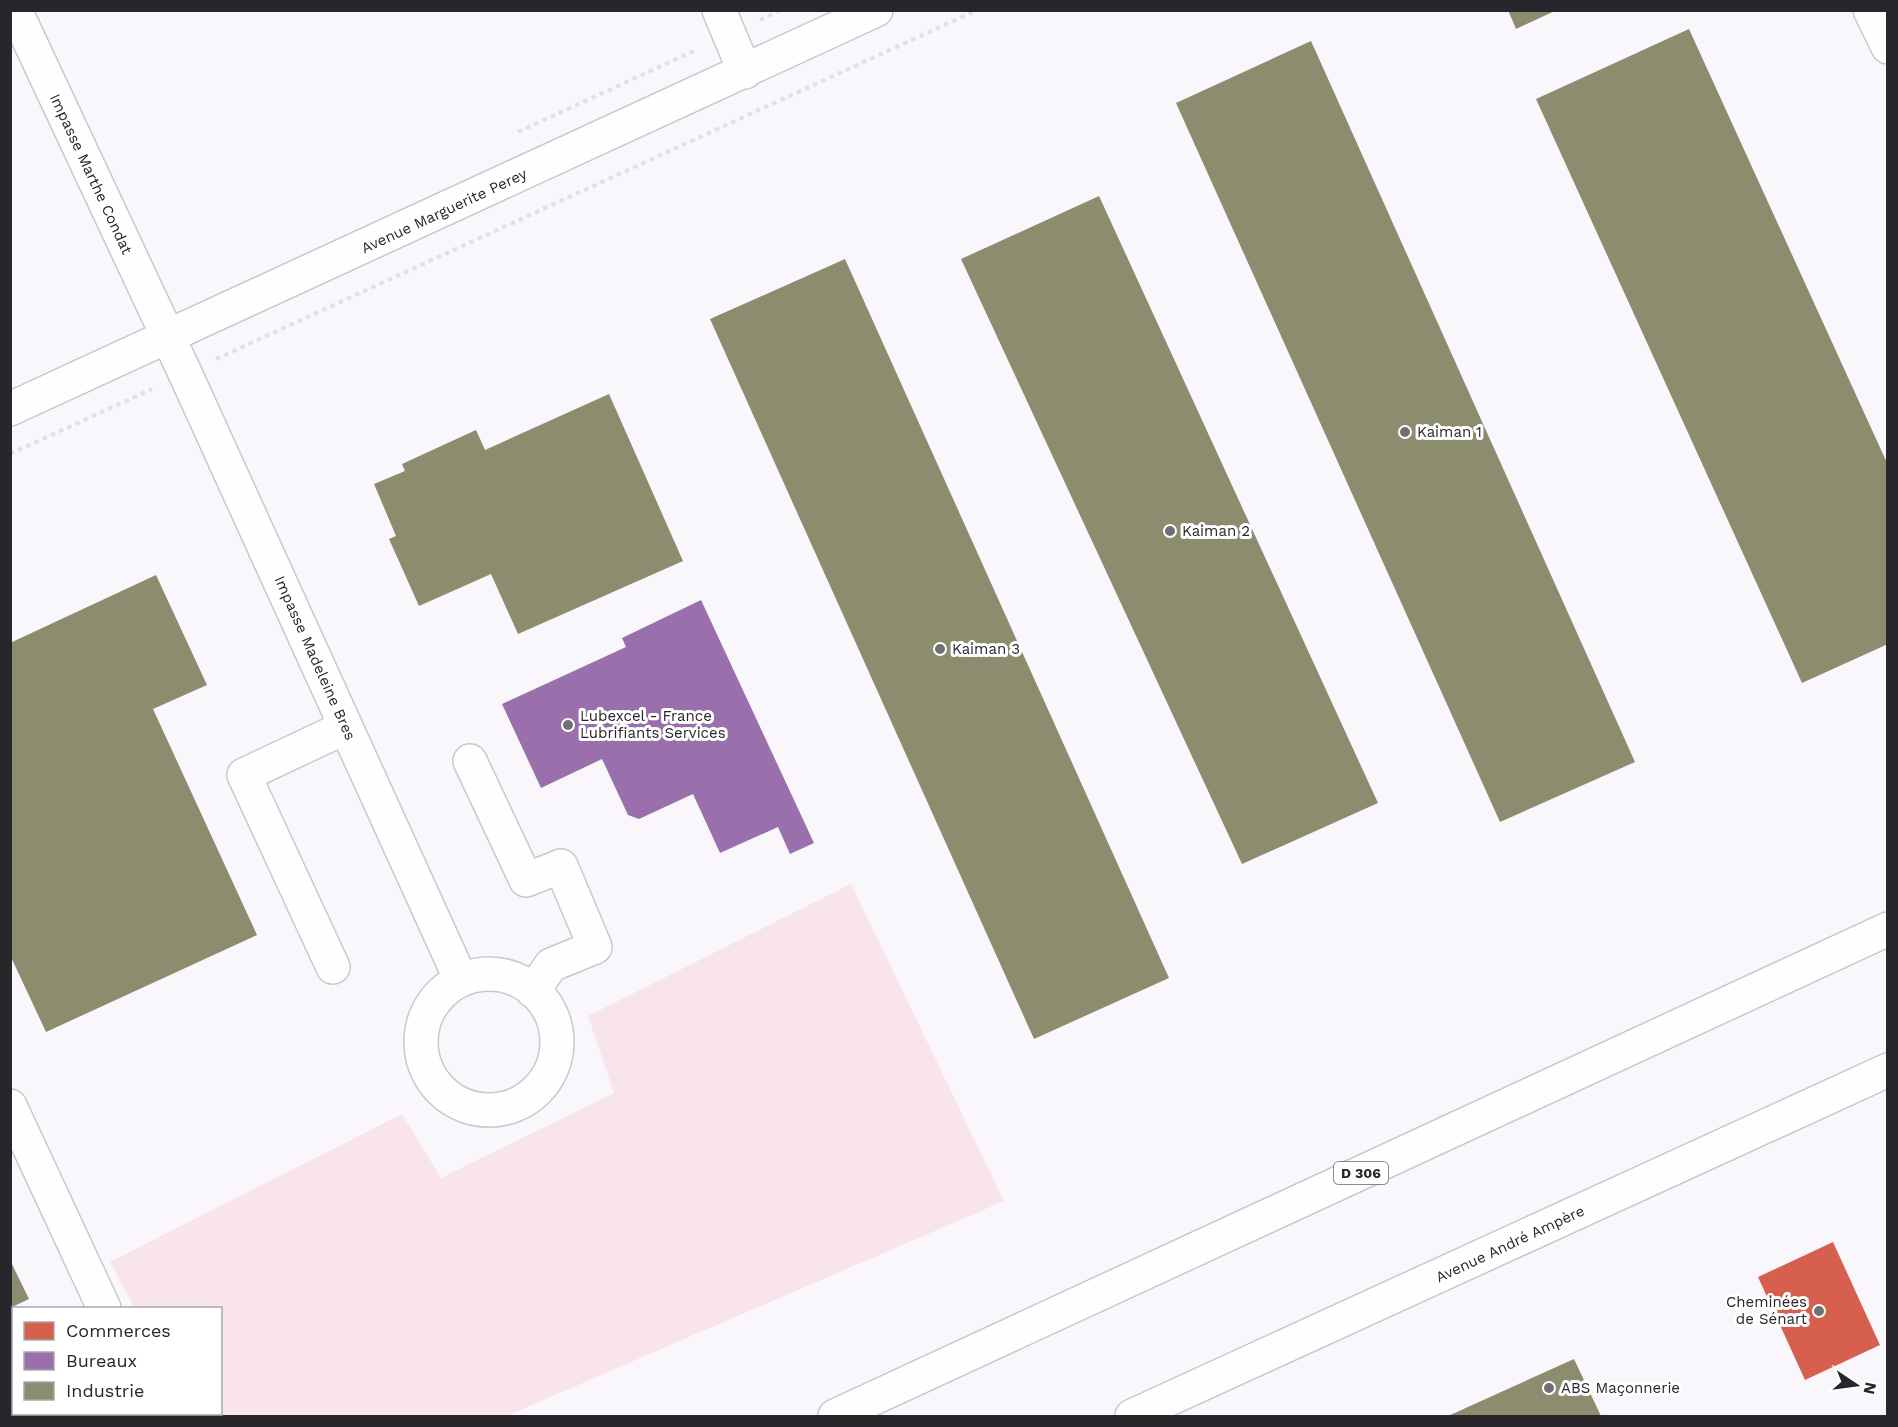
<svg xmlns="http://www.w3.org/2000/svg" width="1898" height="1427" font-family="'Work Sans',sans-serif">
	<rect width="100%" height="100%" fill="#f9f6fc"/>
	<path fill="#f9e4e9" d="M851,884L1004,1201L506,1416H193L191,1414H220V1308H135L110,1262L402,1114L441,1178L614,1093L588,1016Z"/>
	<path fill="#d6604d" d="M1833,1242L1880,1345L1805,1380L1758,1277Z"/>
	<path fill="#9970ab" d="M701,600L814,843L790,854L778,827L720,853L693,794L639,819L628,815L602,759L541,788L502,704L626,647L622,638Z"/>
	<path fill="#8c8c6e" d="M1508,10H1557L1516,29Z
		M1689,29L1888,465V644L1802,683L1536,99Z
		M1311,41L1635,762L1500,822L1176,103Z
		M1099,196L1378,803L1242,864L961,259Z
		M845,259L1169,978L1034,1039L710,319Z
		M609,394L683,561L518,634L491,574L419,606L389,539L396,536L374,484L405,471L402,464L476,430L485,450Z
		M156,575L207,685L153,709L257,935L46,1032L10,955V643Z
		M10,1260L29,1299L10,1308Z
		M1574,1359L1601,1416H1448Z"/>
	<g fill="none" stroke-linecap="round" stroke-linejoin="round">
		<defs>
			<path id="minor" d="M15,10L185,373L461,980
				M719,10L745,72
				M1870,10L1888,47
				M10,409L876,10
				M470,761L526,880L561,866L595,947L551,965L533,991
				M333,967L244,775L346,727
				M421 1042a68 68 0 1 1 136 0a68 68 0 1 1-136 0Z
				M10,1106L104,1308
				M122,1416L123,1414
				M1132,1416L1888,1070"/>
			<path id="major" d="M835,1416L1888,929"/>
		</defs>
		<use href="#minor" stroke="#cbc8cd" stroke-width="36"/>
		<use href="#major" stroke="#cbc8cd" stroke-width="36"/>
		<path stroke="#e1e0e2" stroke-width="4" stroke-dasharray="4.5 4.5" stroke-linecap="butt" d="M760,20L781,10
			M518,132L696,50
			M216,359L977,10
			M10,454L152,389"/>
		<use href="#minor" stroke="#fefeff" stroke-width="33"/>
		<use href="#major" stroke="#fefeff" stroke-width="33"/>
	</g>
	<g fill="#716e74" stroke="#fff" stroke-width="2">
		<circle cx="1405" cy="432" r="6"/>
		<circle cx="1170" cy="531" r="6"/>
		<circle cx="940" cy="649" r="6"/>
		<circle cx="568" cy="725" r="6"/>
		<circle cx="1819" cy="1311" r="6"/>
		<circle cx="1549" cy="1388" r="6"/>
	</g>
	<g text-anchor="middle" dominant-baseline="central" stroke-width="6" stroke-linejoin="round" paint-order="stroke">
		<rect fill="#fff" stroke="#68666b" stroke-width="1.5" x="1334" y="1162" width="54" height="22" rx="4.5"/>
		<g font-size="14" font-weight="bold" fill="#28252b">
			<text x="1361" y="1173">D 306</text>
		</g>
		<g font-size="15" fill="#28252b" stroke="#fff">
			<text transform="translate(91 174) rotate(65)">Impasse Marthe Condat</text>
			<text transform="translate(444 211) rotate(-25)">Avenue Marguerite Perey</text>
			<text transform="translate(315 658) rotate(66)">Impasse Madeleine Bres</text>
			<text transform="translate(1510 1244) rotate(-25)">Avenue André Ampère</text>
		</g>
		<g font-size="15" fill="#28252b" stroke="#fff" text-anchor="start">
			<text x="1417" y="432">Kaiman 1</text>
			<text x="1182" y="531">Kaiman 2</text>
			<text x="952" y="649">Kaiman 3</text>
			<text x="580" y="716">Lubexcel - France<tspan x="580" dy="17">Lubrifiants Services</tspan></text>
			<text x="1807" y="1302" text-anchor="end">Cheminées<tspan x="1807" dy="17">de Sénart</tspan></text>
			<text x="1561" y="1388">ABS Maçonnerie</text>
		</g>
	</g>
	<rect width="1898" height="1427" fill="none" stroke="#28252b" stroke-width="24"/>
	<rect x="12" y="1307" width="210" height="108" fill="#ffffff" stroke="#a9a8aa" stroke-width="1.5"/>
	<rect x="24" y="1322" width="30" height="18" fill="#d6604d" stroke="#a9a8aa" stroke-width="1.5"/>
	<text x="66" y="1337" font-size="18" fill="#28252b">Commerces</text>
	<rect x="24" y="1352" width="30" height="18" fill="#9970ab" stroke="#a9a8aa" stroke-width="1.5"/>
	<text x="66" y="1367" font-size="18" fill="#28252b">Bureaux</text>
	<rect x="24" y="1382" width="30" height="18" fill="#8c8c6e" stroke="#a9a8aa" stroke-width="1.5"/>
	<text x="66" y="1397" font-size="18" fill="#28252b">Industrie</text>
	<g transform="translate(1856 1385) rotate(103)" stroke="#ffffff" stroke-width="4.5" paint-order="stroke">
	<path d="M0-4.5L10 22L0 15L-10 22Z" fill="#28252b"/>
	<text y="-9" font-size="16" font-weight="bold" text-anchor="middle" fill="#28252b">N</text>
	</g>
</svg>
